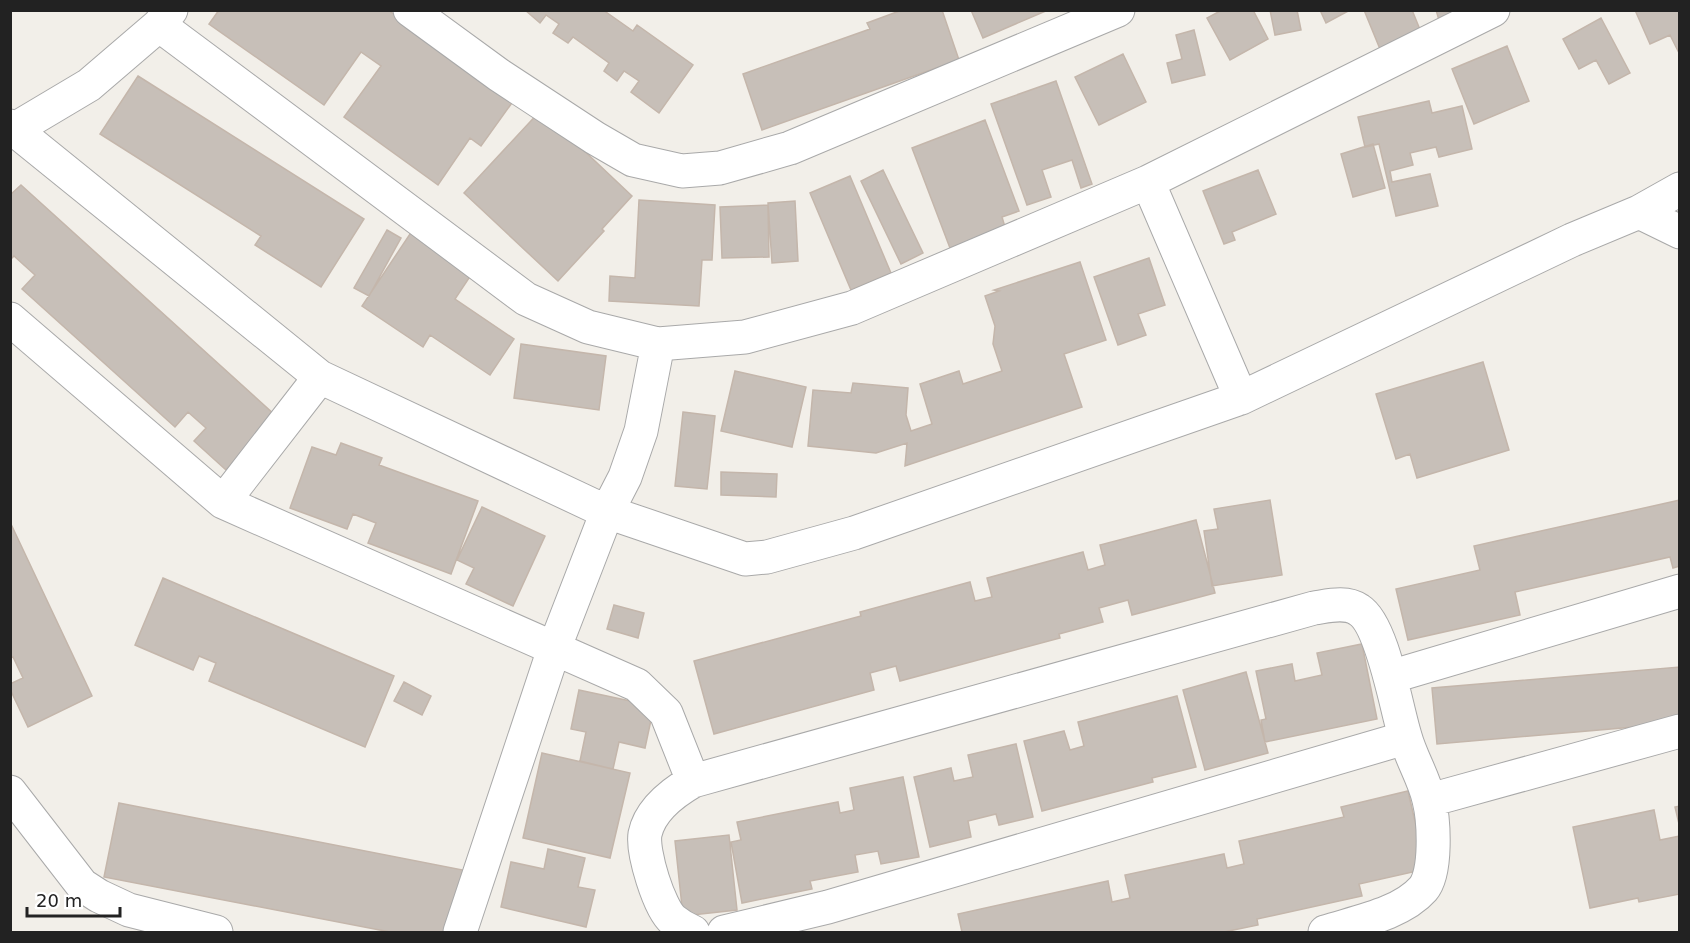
<svg xmlns="http://www.w3.org/2000/svg" width="1690" height="943" font-family="'DejaVu Sans',sans-serif">
	<rect width="100%" height="100%" fill="#f2efe9"/>
	<path fill="#c7bfb8" stroke="#c4b6ab" stroke-width="1.5" d="M219,10H388L514,100L481,146L470,138L438,185L344,117L381,66L361,52L324,105L209,24Z
		M525,10H603L633,31L637,25L693,65L659,113L631,92L639,81L624,71L617,81L604,71L609,63L573,37L568,43L553,33L559,24L546,15L540,23Z
		M902,10H942L959,60L762,130L743,74L870,29L867,23Z
		M971,10H1048L983,38Z
		M1222,10H1253L1268,39L1230,60L1207,18Z
		M1270,10H1297L1301,30L1275,35Z
		M1320,10H1350L1326,23Z
		M1364,10H1412L1421,32L1380,49Z
		M1436,10H1467L1439,20Z
		M1635,10H1680V55L1670,35L1650,44Z
		M1601,18L1630,73L1609,84L1596,60L1579,69L1563,39Z
		M1194,30L1205,75L1172,83L1167,63L1182,59L1176,35Z
		M1507,46L1529,101L1474,124L1452,69Z
		M1123,54L1146,102L1099,125L1075,77Z
		M138,76L364,219L321,287L255,245L261,236L100,134Z
		M1056,81L1092,184L1081,188L1072,160L1042,170L1051,197L1027,205L991,104Z
		M1429,101L1432,113L1462,106L1472,149L1439,157L1436,147L1410,153L1413,165L1390,171L1392,182L1430,174L1438,206L1396,216L1379,144L1365,147L1358,117Z
		M541,110L632,196L602,229L604,231L558,281L464,193Z
		M985,120L1019,211L1002,217L1005,227L950,248L912,148Z
		M1373,144L1385,188L1353,197L1341,154Z
		M883,170L923,253L901,264L861,181Z
		M1258,170L1276,214L1232,232L1235,240L1224,244L1203,191Z
		M850,176L891,273L851,290L810,193Z
		M21,185L275,415L226,470L194,441L206,428L188,412L175,427L22,289L35,275L14,256L10,260V195Z
		M639,200L715,205L712,260H702L699,306L609,301L610,276L635,278Z
		M795,201L798,261L772,263L768,203Z
		M768,205L769,257L722,258L720,207Z
		M387,230L401,238L369,296L354,288Z
		M412,231L473,272L455,299L514,339L490,375L430,335L423,347L362,306Z
		M1149,258L1165,305L1138,314L1146,335L1118,345L1094,277Z
		M1080,262L1106,340L1064,354L1082,407L905,466L907,443L876,453L808,446L813,390L851,393L853,383L908,388L906,415L911,431L932,424L920,384L959,371L963,384L1002,371L993,344L995,326L985,296L999,291L994,290Z
		M521,344L606,356L599,410L514,398Z
		M1483,362L1509,450L1417,478L1410,454L1396,459L1376,394Z
		M735,371L806,387L792,447L721,431Z
		M683,412L715,416L707,489L675,486Z
		M341,443L382,458L379,465L478,501L451,574L368,543L376,523L353,514L347,529L290,508L312,447L336,455Z
		M721,472L777,474L776,497L721,495Z
		M1270,500L1282,575L1212,586L1204,531L1218,529L1214,509Z
		M1680,500V566L1673,568L1670,557L1515,592L1520,615L1408,640L1396,589L1480,570L1474,546Z
		M482,507L545,536L513,606L466,584L474,568L457,560Z
		M1196,520L1215,593L1132,615L1128,600L1099,608L1103,622L1059,634L1060,638L900,681L896,666L870,673L874,690L714,734L694,661L861,616L860,612L970,582L975,601L992,597L987,578L1083,552L1088,570L1105,565L1100,545Z
		M10,522L92,696L28,727L10,689V684L23,678L13,657L10,658Z
		M163,578L394,676L365,747L209,681L216,663L199,656L193,670L135,645Z
		M614,605L644,613L638,638L607,629Z
		M1362,644L1377,719L1265,742L1261,720L1266,719L1256,671L1292,664L1295,681L1322,675L1317,653Z
		M1680,667V723L1437,744L1432,688Z
		M1246,672L1268,753L1205,770L1183,690Z
		M404,682L431,696L422,715L394,701Z
		M579,690L654,706L645,748L619,742L613,769L580,761L586,732L571,729Z
		M1177,696L1196,767L1152,778L1153,782L1042,811L1024,741L1064,731L1070,750L1084,746L1078,722Z
		M1016,744L1033,817L999,825L996,814L968,821L971,837L930,847L914,777L951,768L954,781L973,777L968,755Z
		M542,753L630,773L610,858L523,838Z
		M903,777L919,857L881,864L878,851L855,855L858,872L810,881L812,889L742,903L731,842L741,840L737,822L838,802L840,813L854,810L850,788Z
		M1408,791L1426,869L1359,884L1362,896L1257,919L1258,925L1224,932H962L958,914L1108,881L1112,902L1130,898L1125,875L1224,854L1227,868L1244,864L1239,841L1344,817L1341,807Z
		M119,803L473,872L461,932H390L104,877Z
		M1680,806V828L1675,807Z
		M1654,810L1660,840L1680,836V894L1639,902L1638,898L1590,908L1573,827Z
		M729,835L737,910L683,916L675,841Z
		M548,849L585,858L578,887L595,890L586,927L501,907L511,862L544,869Z"/>
	<g fill="none" stroke-linecap="round" stroke-linejoin="round">
		<defs>
			<path id="minor" d="M410,10L499,75L595,138L633,160L682,171L720,168L790,148L1118,10
				M159,25L526,299L588,327L658,344L745,337L852,308L1148,182L1493,10
				M10,126L320,377L607,512L745,559L767,557L854,533L1241,398L1572,240L1639,212L1680,189
				M10,132L89,85L159,25L171,10
				M1148,182L1241,398
				M1639,212L1680,232
				M10,319L223,502L637,685L666,713L693,781L1314,608C1328,606 1346,601 1359,610C1383,625 1396,708 1405,736C1411,758 1424,778 1429,800C1434,820 1437,873 1423,889C1401,914 1356,922 1325,932
				M223,502L320,377
				M1390,677L1680,591
				M10,792L82,885L99,896L129,910L216,932
				M1430,800L1680,731
				M460,932L554,649L607,512L625,477L641,431L658,344
				M693,932C686,929 679,925 673,920C659,908 642,852 645,834C650,810 674,792 693,781
				M724,932L828,907L1405,738"/>
		</defs>
		<use href="#minor" stroke="#a9a9a9" stroke-width="35"/>
		<use href="#minor" stroke="#fff" stroke-width="33"/>
	</g>
	<rect width="1690" height="943" fill="none" stroke="#222222" stroke-width="24"/>
	<path d="M27 907v9h93v-9" fill="none" stroke="#222222" stroke-width="3"/>
	<text x="36" y="907" font-size="18" fill="#222222" stroke="#ffffff" stroke-width="4.5" paint-order="stroke">20 m</text>
</svg>
